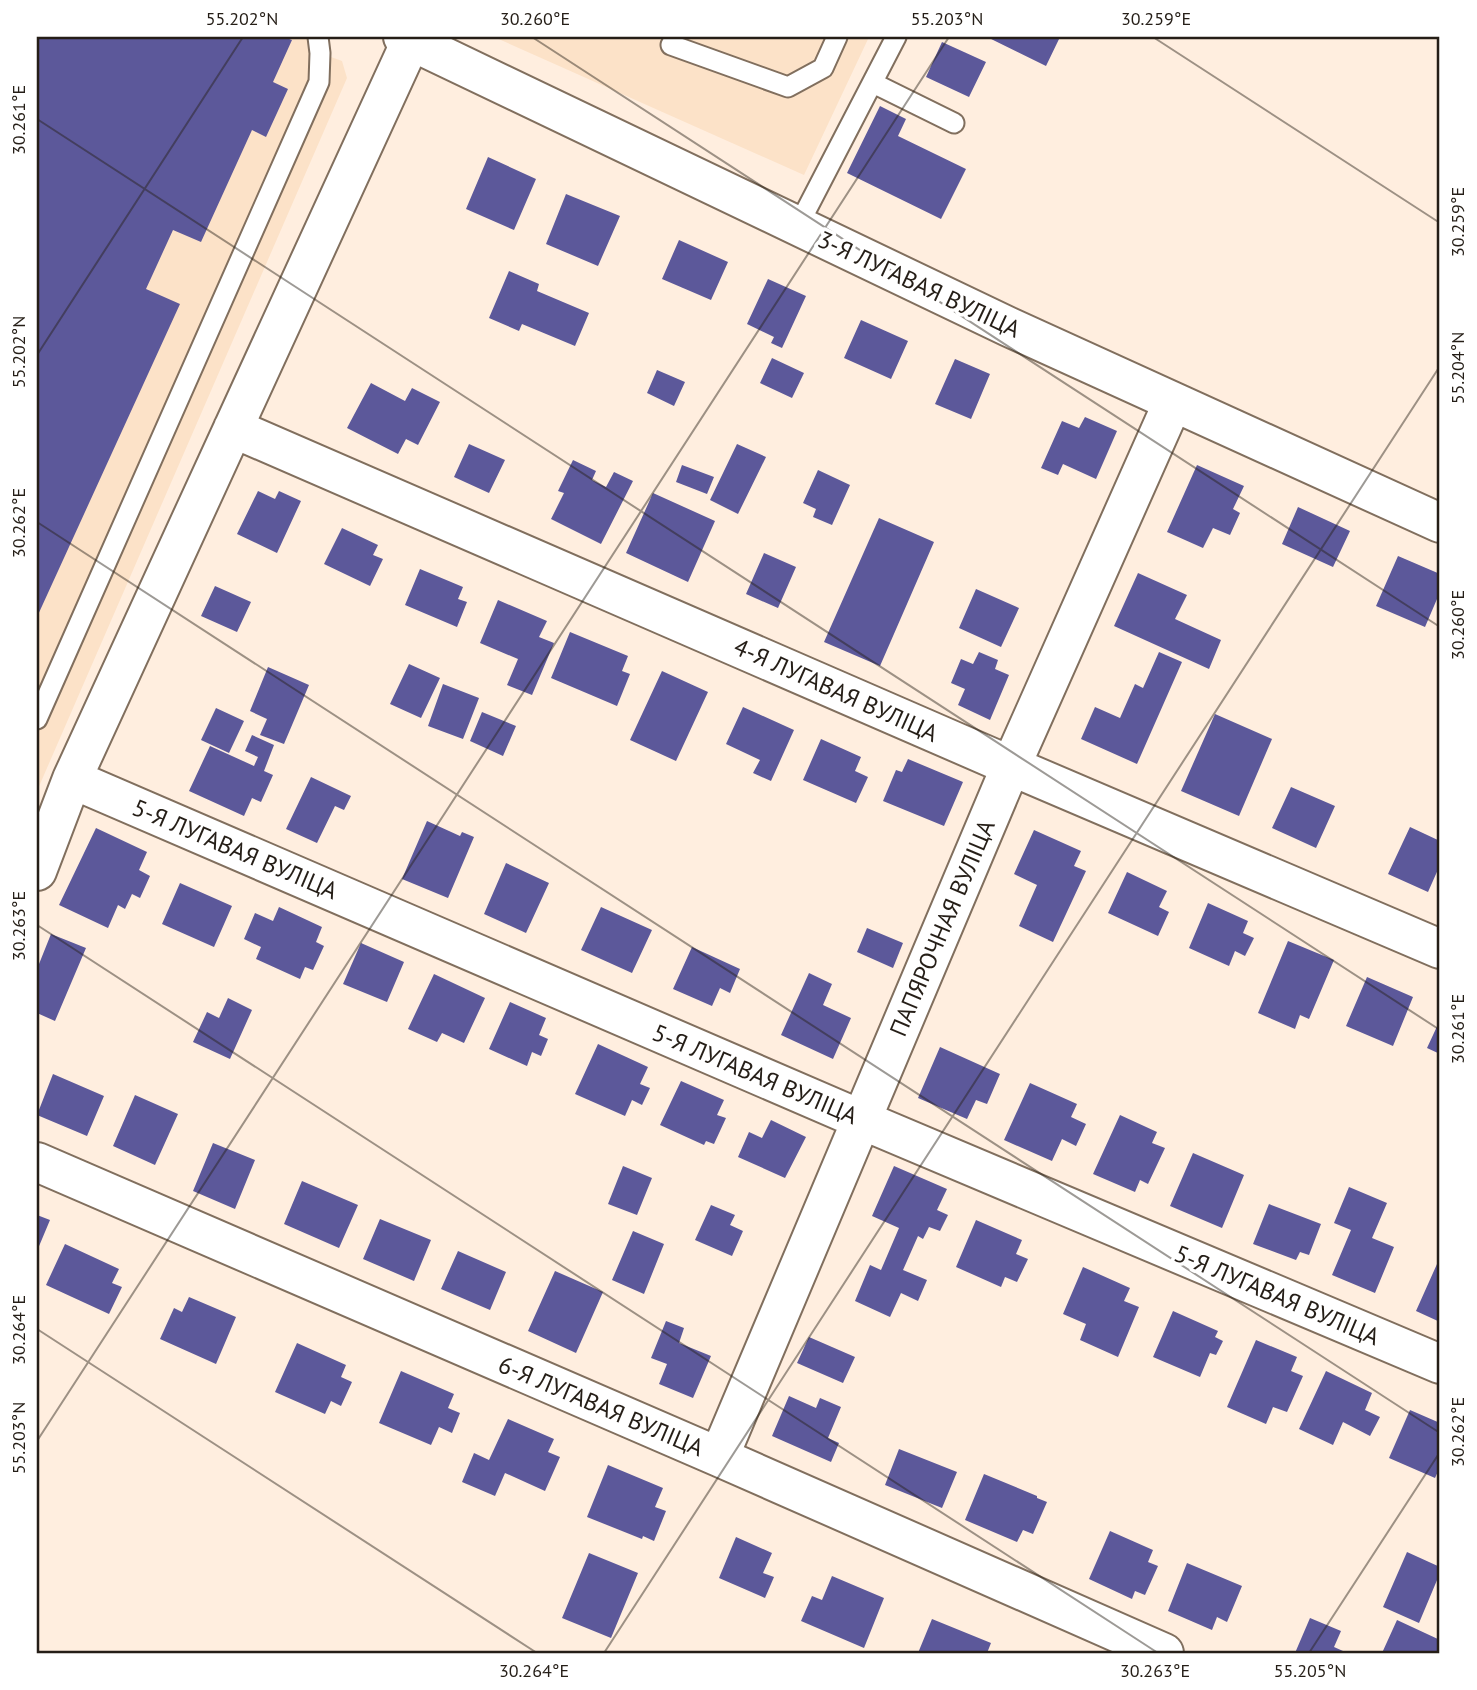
<svg xmlns="http://www.w3.org/2000/svg" width="1477" height="1690" font-family="'PT Sans',sans-serif">
	<rect width="100%" height="100%" fill="#ffeedf"/>
	<path fill="#fce2c8" d="M37,37H307L320,53L342,61L347,78L37,791Z
		M494,37H869L804,175Z"/>
	<path fill="#5c589a" d="M37,37H284L292,40L273,82L288,89L266,137L252,130L201,242L173,230L146,289L180,304L37,617Z
		M987,37H1060L1046,66Z
		M942,42L986,62L969,97L926,77Z
		M880,106L906,119L898,136L966,169L941,219L847,173Z
		M488,157L536,179L514,230L466,209Z
		M566,194L620,216L598,266L546,244Z
		M679,240L728,262L711,300L662,279Z
		M509,271L539,284L537,291L589,313L575,346L522,324L519,331L489,318Z
		M768,279L806,296L782,348L771,343L774,337L747,324Z
		M861,320L908,341L891,379L844,358Z
		M772,358L804,373L792,398L760,383Z
		M955,359L990,374L971,419L935,404Z
		M657,370L685,382L674,406L647,393Z
		M371,383L405,401L412,388L440,402L418,445L406,439L398,454L347,428Z
		M1085,417L1117,431L1096,479L1063,464L1058,475L1041,468L1062,421L1079,428Z
		M469,444L505,460L489,493L454,477Z
		M737,444L766,457L738,514L710,500Z
		M573,460L596,471L592,480L606,487L614,472L633,481L601,544L551,519L564,493L558,491Z
		M682,465L714,477L707,494L676,482Z
		M1197,465L1244,486L1233,509L1240,513L1230,535L1213,528L1203,548L1167,532Z
		M818,470L850,485L832,525L813,517L816,509L803,503Z
		M258,491L275,499L279,491L301,501L277,553L237,534Z
		M653,493L715,521L688,582L626,553Z
		M1298,507L1350,531L1333,567L1282,544Z
		M879,518L934,542L880,666L824,642Z
		M342,528L378,545L373,555L383,559L370,586L324,564Z
		M764,553L796,567L778,608L746,594Z
		M1398,556L1440,574V592L1425,627L1376,606Z
		M420,569L463,587L458,599L467,602L457,627L405,605Z
		M1138,573L1187,595L1175,619L1221,640L1209,669L1114,626Z
		M215,586L251,602L237,632L201,616Z
		M976,589L1019,608L1001,647L959,628Z
		M498,600L547,621L539,637L554,643L532,695L507,685L518,659L480,643Z
		M570,632L628,656L622,671L630,674L617,706L551,678Z
		M979,652L998,660L995,669L1009,675L990,720L958,705L965,689L951,683L961,659L973,664Z
		M1159,652L1182,662L1137,764L1081,739L1095,707L1120,718L1135,684L1143,688Z
		M409,664L440,678L421,718L390,704Z
		M268,667L309,685L284,744L260,735L267,719L250,711Z
		M662,671L708,692L676,761L630,740Z
		M443,684L479,698L463,739L428,726Z
		M743,707L794,730L771,781L753,773L760,760L726,744Z
		M216,708L244,721L229,753L201,740Z
		M482,712L516,726L503,756L470,741Z
		M1215,714L1272,739L1239,816L1181,791Z
		M252,735L274,745L264,771L273,775L261,802L252,798L244,816L189,791L210,746L254,766L258,757L245,751Z
		M821,739L861,757L855,771L868,777L856,803L803,780Z
		M908,759L963,782L944,826L883,801L896,770L902,772Z
		M311,777L351,796L344,810L335,806L317,843L286,829Z
		M1291,787L1335,806L1316,848L1272,828Z
		M427,821L460,836L462,832L474,837L448,898L402,879Z
		M1410,827L1440,841V865L1428,892L1388,874Z
		M96,828L147,852L139,870L150,876L140,898L132,894L125,909L118,905L108,928L59,905Z
		M1034,830L1081,851L1074,866L1086,871L1053,942L1019,926L1037,885L1014,874Z
		M506,863L549,883L526,933L484,914Z
		M1127,872L1167,891L1159,907L1169,912L1158,936L1108,913Z
		M180,883L232,906L214,947L162,924Z
		M1208,903L1248,921L1243,933L1254,938L1245,956L1235,951L1229,966L1189,948Z
		M279,907L322,927L316,942L324,946L313,970L305,967L300,979L256,959L261,947L244,939L255,913L273,921Z
		M601,907L652,930L632,973L581,950Z
		M867,928L903,943L893,968L857,952Z
		M51,934L86,948L55,1021L37,1013V969Z
		M1288,941L1334,960L1309,1019L1300,1015L1295,1029L1258,1013Z
		M361,943L404,962L387,1002L343,984Z
		M692,947L740,969L730,993L720,988L712,1006L673,989Z
		M809,973L832,984L823,1005L851,1018L833,1059L781,1035Z
		M434,974L485,998L464,1043L442,1033L437,1042L408,1029Z
		M1367,977L1413,997L1393,1046L1346,1026Z
		M228,998L252,1010L230,1059L193,1042L207,1012L219,1018Z
		M510,1002L546,1018L539,1035L548,1039L541,1056L532,1052L527,1066L489,1049Z
		M1440,1020V1054L1427,1048Z
		M598,1044L648,1067L640,1084L650,1088L642,1105L632,1100L625,1116L575,1094Z
		M940,1047L1000,1074L987,1104L976,1100L967,1119L918,1098Z
		M53,1074L104,1096L87,1136L37,1115Z
		M681,1081L724,1100L717,1115L726,1118L714,1144L706,1141L704,1145L660,1125Z
		M1030,1083L1077,1104L1071,1117L1086,1124L1076,1146L1062,1139L1052,1161L1004,1140Z
		M135,1095L178,1114L155,1165L113,1146Z
		M1120,1115L1157,1132L1152,1143L1165,1148L1148,1184L1140,1180L1135,1192L1093,1174Z
		M771,1120L806,1137L785,1178L738,1157L749,1132L762,1138Z
		M213,1143L255,1160L235,1209L193,1191Z
		M1193,1153L1244,1175L1222,1228L1170,1206Z
		M623,1166L652,1178L637,1215L608,1204Z
		M894,1166L947,1189L937,1210L948,1215L940,1231L929,1227L923,1239L918,1236L903,1270L927,1280L918,1301L901,1293L890,1317L855,1301L870,1265L881,1270L899,1228L872,1216Z
		M302,1181L358,1205L339,1248L284,1224Z
		M1349,1187L1387,1203L1372,1238L1394,1247L1375,1293L1332,1275L1351,1230L1334,1223Z
		M1269,1204L1321,1224L1309,1255L1300,1252L1296,1260L1253,1244Z
		M711,1205L735,1215L730,1225L743,1231L732,1256L695,1240Z
		M37,1215L50,1220L37,1251Z
		M380,1219L431,1240L414,1281L363,1259Z
		M976,1220L1022,1240L1016,1254L1028,1259L1017,1282L1005,1277L1001,1287L956,1267Z
		M633,1231L664,1244L644,1294L612,1280Z
		M65,1244L119,1269L112,1283L122,1287L109,1314L46,1285Z
		M458,1251L506,1272L490,1310L441,1289Z
		M1437,1264L1440,1266V1322L1416,1311Z
		M1083,1267L1130,1288L1124,1301L1139,1307L1118,1357L1080,1340L1086,1324L1063,1314Z
		M555,1271L603,1292L576,1353L528,1331Z
		M189,1297L236,1317L216,1364L160,1339L174,1308L182,1312Z
		M1173,1311L1218,1331L1215,1337L1223,1341L1216,1355L1210,1353L1200,1377L1153,1357Z
		M666,1321L684,1328L679,1343L711,1356L693,1398L659,1384L667,1364L651,1358Z
		M809,1337L855,1357L843,1383L797,1363Z
		M1256,1340L1297,1357L1291,1371L1303,1376L1287,1412L1273,1407L1266,1424L1227,1407Z
		M297,1343L346,1365L341,1377L352,1382L341,1406L331,1401L325,1414L275,1392Z
		M401,1371L454,1394L448,1408L460,1413L452,1433L439,1427L431,1445L379,1423Z
		M1326,1371L1372,1393L1365,1410L1380,1417L1370,1436L1343,1422L1333,1445L1299,1429Z
		M789,1396L816,1408L820,1398L841,1407L828,1438L839,1443L831,1462L772,1436Z
		M1410,1410L1440,1423V1467L1435,1478L1389,1458Z
		M508,1419L554,1439L548,1452L560,1457L545,1491L505,1473L495,1496L462,1482L474,1453L489,1460Z
		M899,1449L957,1472L942,1508L885,1485Z
		M608,1465L663,1488L655,1507L666,1511L654,1541L643,1536L642,1539L587,1517Z
		M984,1474L1037,1496V1498L1047,1502L1033,1534L1023,1530L1017,1542L965,1520Z
		M1110,1531L1153,1550L1148,1562L1158,1566L1145,1595L1135,1591L1132,1599L1089,1579Z
		M736,1537L772,1553L763,1573L774,1577L765,1598L719,1578Z
		M1407,1552L1440,1567V1573L1419,1623L1383,1607Z
		M589,1553L638,1573L611,1638L562,1618Z
		M1187,1563L1242,1586L1227,1622L1217,1617L1212,1630L1168,1611Z
		M832,1576L884,1598L864,1648L801,1621L812,1596L822,1600Z
		M1310,1618L1341,1631L1334,1647L1343,1651L1342,1653H1295Z
		M932,1619L991,1643L987,1653H918Z
		M1397,1620L1440,1640V1648L1438,1653H1382Z"/>
	<g fill="none" stroke-linecap="round" stroke-linejoin="round">
		<defs>
			<path id="lane" d="M671,45L788,87L823,68L837,37
				M873,83L954,123
				M798,226L896,37
				M37,719L319,82L320,53L318,37"/>
			<path id="street" d="M403,37L1009,327L1440,523
				M233,428L1011,766L1440,949
				M72,779L862,1120L1440,1364
				M37,871L72,779L411,41
				M37,1162L719,1457L1164,1653
				M719,1457L1011,766L1173,402"/>
		</defs>
		<use href="#lane" stroke="#816f5e" stroke-width="23"/>
		<use href="#street" stroke="#816f5e" stroke-width="42"/>
		<use href="#lane" stroke="#fff" stroke-width="19"/>
		<use href="#street" stroke="#fff" stroke-width="38"/>
	</g>
	<path fill="none" stroke="#251e17" stroke-width="2" stroke-opacity="0.45" d="M532,37L1440,627M1153,37L1440,223M37,119L1440,1030M37,355L243,37M37,522L1440,1433M37,925L1158,1653M37,1329L537,1653M37,1441L949,37M604,1653L1440,366M1309,1653L1440,1452"/>
	<g text-anchor="middle" dominant-baseline="central" stroke-width="7" stroke-linejoin="round" paint-order="stroke">
		<g font-size="24" fill="#251e17" stroke="#fff">
			<text transform="translate(919 284) rotate(25)">3-Я ЛУГАВАЯ ВУЛІЦА</text>
			<text transform="translate(836 690) rotate(24)">4-Я ЛУГАВАЯ ВУЛІЦА</text>
			<text transform="translate(235 849) rotate(23)">5-Я ЛУГАВАЯ ВУЛІЦА</text>
			<text transform="translate(942 928) rotate(-67)">ПАПЯРОЧНАЯ ВУЛІЦА</text>
			<text transform="translate(755 1074) rotate(23)">5-Я ЛУГАВАЯ ВУЛІЦА</text>
			<text transform="translate(1277 1295) rotate(23)">5-Я ЛУГАВАЯ ВУЛІЦА</text>
			<text transform="translate(601 1406) rotate(23)">6-Я ЛУГАВАЯ ВУЛІЦА</text>
		</g>
	</g>
	<rect width="1477" height="1690" fill="none" stroke="#ffffff" stroke-width="77"/>
	<rect x="38" y="38" width="1400" height="1614" fill="none" stroke="#251e17" stroke-width="2.5"/>
	<g font-size="18" text-anchor="middle" fill="#251e17">
		<text x="242" y="25">55.202°N</text>
		<text x="535" y="25">30.260°E</text>
		<text x="947" y="25">55.203°N</text>
		<text x="1156" y="25">30.259°E</text>
		<text transform="translate(19 120) rotate(-90)" y="6">30.261°E</text>
		<text transform="translate(1458 222) rotate(-90)" y="6">30.259°E</text>
		<text transform="translate(19 352) rotate(-90)" y="6">55.202°N</text>
		<text transform="translate(1458 368) rotate(-90)" y="6">55.204°N</text>
		<text transform="translate(19 523) rotate(-90)" y="6">30.262°E</text>
		<text transform="translate(1458 625) rotate(-90)" y="6">30.260°E</text>
		<text transform="translate(19 926) rotate(-90)" y="6">30.263°E</text>
		<text transform="translate(1458 1029) rotate(-90)" y="6">30.261°E</text>
		<text transform="translate(19 1330) rotate(-90)" y="6">30.264°E</text>
		<text transform="translate(1458 1432) rotate(-90)" y="6">30.262°E</text>
		<text transform="translate(19 1438) rotate(-90)" y="6">55.203°N</text>
		<text x="534" y="1677">30.264°E</text>
		<text x="1155" y="1677">30.263°E</text>
		<text x="1310" y="1677">55.205°N</text>
	</g>
</svg>
